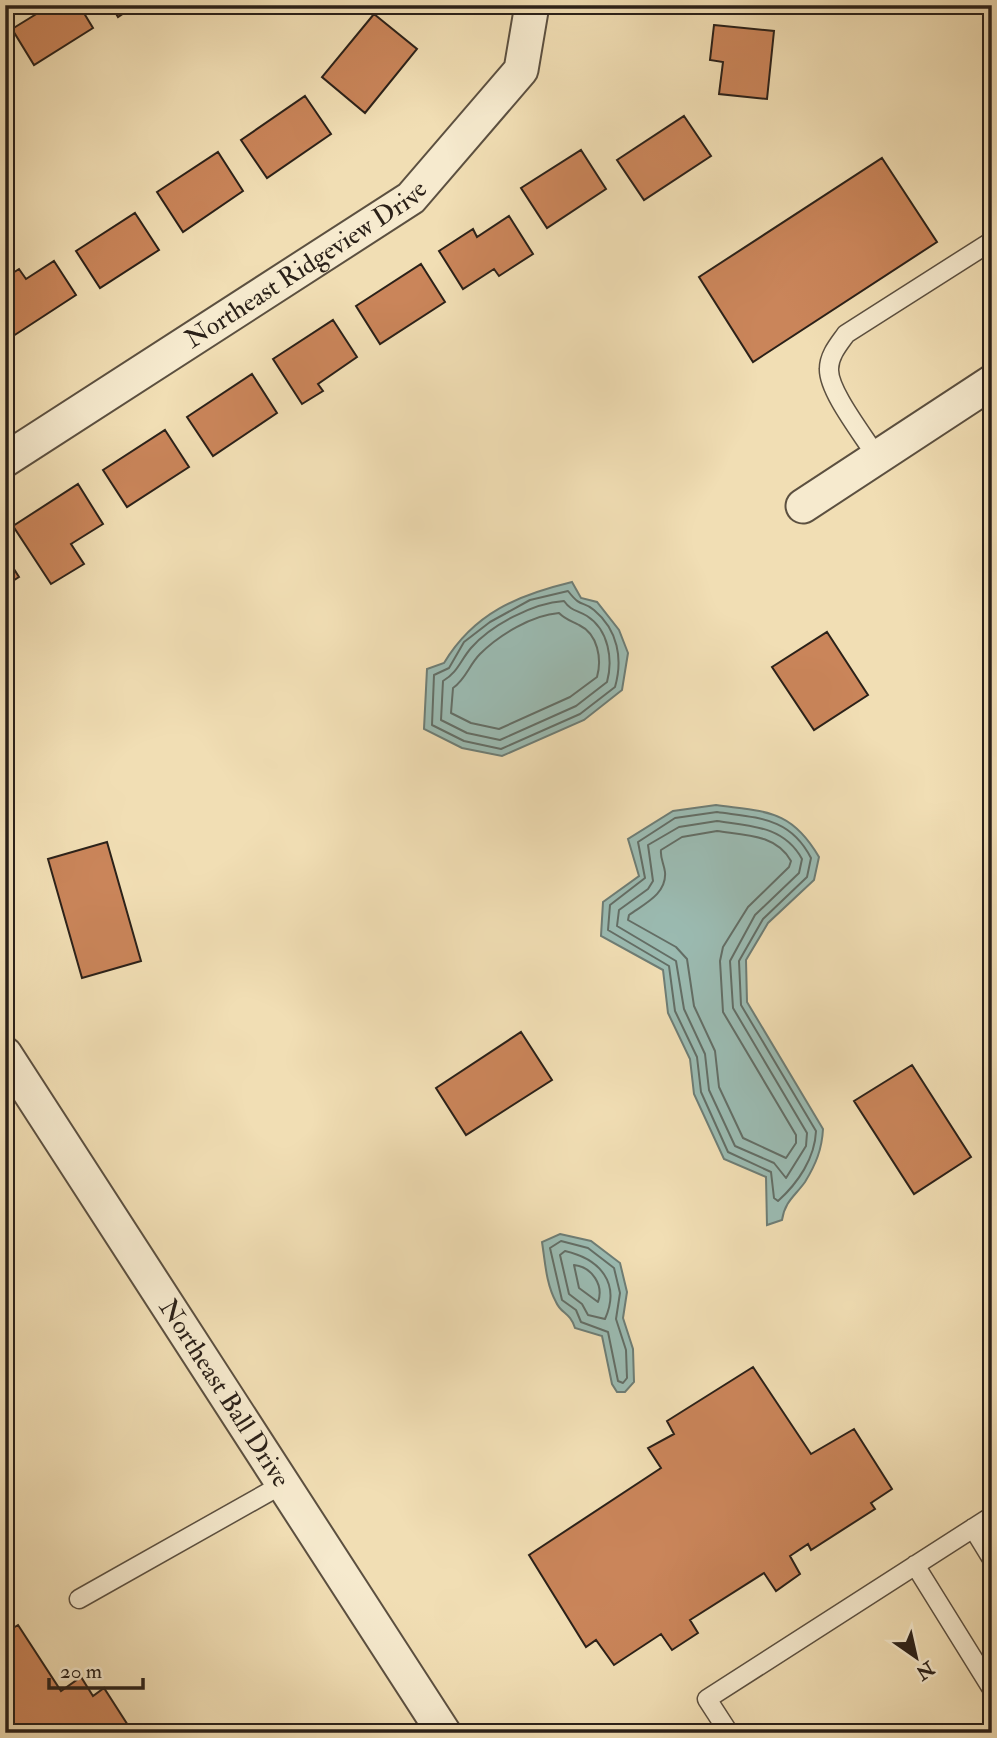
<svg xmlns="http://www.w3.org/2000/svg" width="997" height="1738" font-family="'IM FELL Double Pica',serif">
	<rect width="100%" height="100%" fill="#f1deb4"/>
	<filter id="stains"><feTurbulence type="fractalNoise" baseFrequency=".00286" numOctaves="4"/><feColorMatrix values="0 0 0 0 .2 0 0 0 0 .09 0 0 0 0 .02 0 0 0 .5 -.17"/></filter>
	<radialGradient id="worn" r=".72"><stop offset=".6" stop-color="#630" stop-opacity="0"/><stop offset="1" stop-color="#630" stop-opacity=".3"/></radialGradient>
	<path fill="#9bbbb2" stroke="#6e7d75" stroke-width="2" d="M572,582L581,598L597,602L619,630L628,653L622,690L584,720L502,756L462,748L424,729L427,669L444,663C474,613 518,595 572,582Z
		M716,805C766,812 791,809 819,857L814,880L768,923L746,960L747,1002L823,1129C822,1149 816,1164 805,1182C795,1196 785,1201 782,1220L767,1225L766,1177L724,1159L694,1094L690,1059L668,1013L663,970L601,936L603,902L639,876L628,839L673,811Z
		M560,1234L591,1241L620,1263L627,1292L623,1318L633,1349L634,1382L625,1392H617L612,1384L602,1336L575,1328C570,1312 561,1314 556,1302C546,1284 545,1261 542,1242Z"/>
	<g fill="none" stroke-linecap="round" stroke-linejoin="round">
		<path stroke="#636e66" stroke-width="2" d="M568,591C582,609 582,600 594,610C618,630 623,659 615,687L580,714L501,749L464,741L432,725L434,675L449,668L464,642L490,622L530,600Z
			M564,601C571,611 577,610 587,616C609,630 613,660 607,682L576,706L500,740L467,733L441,720L443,681C458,672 460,661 471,648C491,625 533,603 564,601Z
			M559,613C566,620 572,621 579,625C598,634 602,659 597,677L570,697L499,729L471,723L451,713L453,688C466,679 469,665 480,654C499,635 532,615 559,613Z
			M717,812C758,818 790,817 811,858L807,877L763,919L739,961L741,1005L816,1131C815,1158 798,1183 778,1201L774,1198L771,1172L728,1152L701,1092L697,1057L675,1011L669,966L608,930L610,905L645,878L638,842L675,818Z
			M717,821C751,826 784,826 802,859L799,873L755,915L730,961L733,1008L807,1133L806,1146L786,1178L774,1163L735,1146L709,1090L705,1054L684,1009L676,961L617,926L619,910L648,889L653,881L648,845L679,827Z
			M717,831C744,835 776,834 791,861L789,867L748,907L723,947L720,961L723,1012L796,1135V1143L786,1158L743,1138L719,1087L715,1051L694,1006L687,959L676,947L628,920L629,915C644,904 667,894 665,872C664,864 660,858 661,850L682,837Z
			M561,1241L588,1248L614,1268L620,1293L616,1319L626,1350L627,1378L623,1383L618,1381L608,1332L581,1322L576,1310L562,1300L550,1248Z
			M565,1251C600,1259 621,1283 605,1319L588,1315L582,1304L569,1294L560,1255Z
			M574,1265C592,1267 604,1285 598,1302L579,1288Z"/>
	</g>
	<path fill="#ca855a" stroke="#2b2119" stroke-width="2" d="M51,5H79L93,28L34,65L12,29Z
		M111,5H136L118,17Z
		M374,14L417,49L365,113L322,77Z
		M714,25L774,31L767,99L719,94L723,62L710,60Z
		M305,96L331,134L267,178L241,140Z
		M684,116L711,156L644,200L617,160Z
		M581,150L606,189L547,228L521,188Z
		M218,152L243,191L183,232L157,192Z
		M882,158L937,242L753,362L699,277Z
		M135,213L159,250L100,288L76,251Z
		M509,216L533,254L499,276L494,269L463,289L439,251L473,229L477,237Z
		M54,261L76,295L7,340L5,278L19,269L26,279Z
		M421,264L445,302L380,344L356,306Z
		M333,320L357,357L318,384L323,391L302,404L273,359Z
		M252,374L277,413L213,456L187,417Z
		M165,430L189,467L127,507L103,470Z
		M78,484L103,524L71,544L84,564L51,584L13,526Z
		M5,555L19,577L5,586Z
		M827,632L868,695L814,730L772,667Z
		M107,842L141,961L82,978L48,859Z
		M521,1032L552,1080L466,1135L436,1088Z
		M912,1065L971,1157L914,1194L854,1101Z
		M753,1367L811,1454L854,1429L892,1489L871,1503L875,1509L811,1550L808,1544L790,1556L800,1574L776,1591L764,1573L690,1620L698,1633L672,1650L661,1634L614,1665L596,1640L586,1647L529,1555L661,1468L648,1448L674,1434L667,1421Z
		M18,1625L61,1691L81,1677L93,1696L104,1688L133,1733H5V1633Z"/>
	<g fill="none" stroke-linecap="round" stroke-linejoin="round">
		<defs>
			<path id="service" d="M876,456C864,436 828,391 829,369C829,355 839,344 846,334L992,241
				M973,1528L992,1559
				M915,1565L992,1689
				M79,1599L283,1484
				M729,1733L707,1699L992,1516
				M988,1733L992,1731"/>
			<g id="minor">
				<path id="s1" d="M5,460L411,198L521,70L532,5"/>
				<path d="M803,506L992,382"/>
				<path id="s2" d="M5,1054L444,1733"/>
			</g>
		</defs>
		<use href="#service" stroke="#5c5040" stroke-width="21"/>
		<use href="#minor" stroke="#5c5040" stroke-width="37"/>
		<use href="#service" stroke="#f6eace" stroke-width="18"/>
		<use href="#minor" stroke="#f6eace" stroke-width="33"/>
	</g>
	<g text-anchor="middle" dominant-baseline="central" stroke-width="6" stroke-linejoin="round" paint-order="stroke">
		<g font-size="26" fill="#2b2119" stroke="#f6eace">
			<text stroke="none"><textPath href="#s1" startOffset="359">Northeast Ridgeview Drive</textPath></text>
			<text stroke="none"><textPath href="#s2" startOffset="404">Northeast Ball Drive</textPath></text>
		</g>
	</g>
	<rect width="997" height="1738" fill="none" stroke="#f1deb4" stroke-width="28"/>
	<rect x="7" y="7" width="983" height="1724" fill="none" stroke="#2b2119" stroke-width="3.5"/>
	<rect x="14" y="14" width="969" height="1710" fill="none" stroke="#2b2119" stroke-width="2"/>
	<g transform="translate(916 1657) rotate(146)" stroke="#f6eace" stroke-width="5" paint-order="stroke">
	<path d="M0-5L12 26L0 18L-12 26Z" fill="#2b2119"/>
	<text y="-10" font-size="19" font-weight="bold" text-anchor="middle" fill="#2b2119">N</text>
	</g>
	<path d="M49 1678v10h94v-10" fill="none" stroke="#2b2119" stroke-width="3.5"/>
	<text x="60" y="1678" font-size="21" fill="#2b2119" stroke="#f6eace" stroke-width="5" paint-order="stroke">20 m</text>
	<rect width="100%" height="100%" filter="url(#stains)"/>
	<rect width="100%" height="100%" fill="url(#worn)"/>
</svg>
